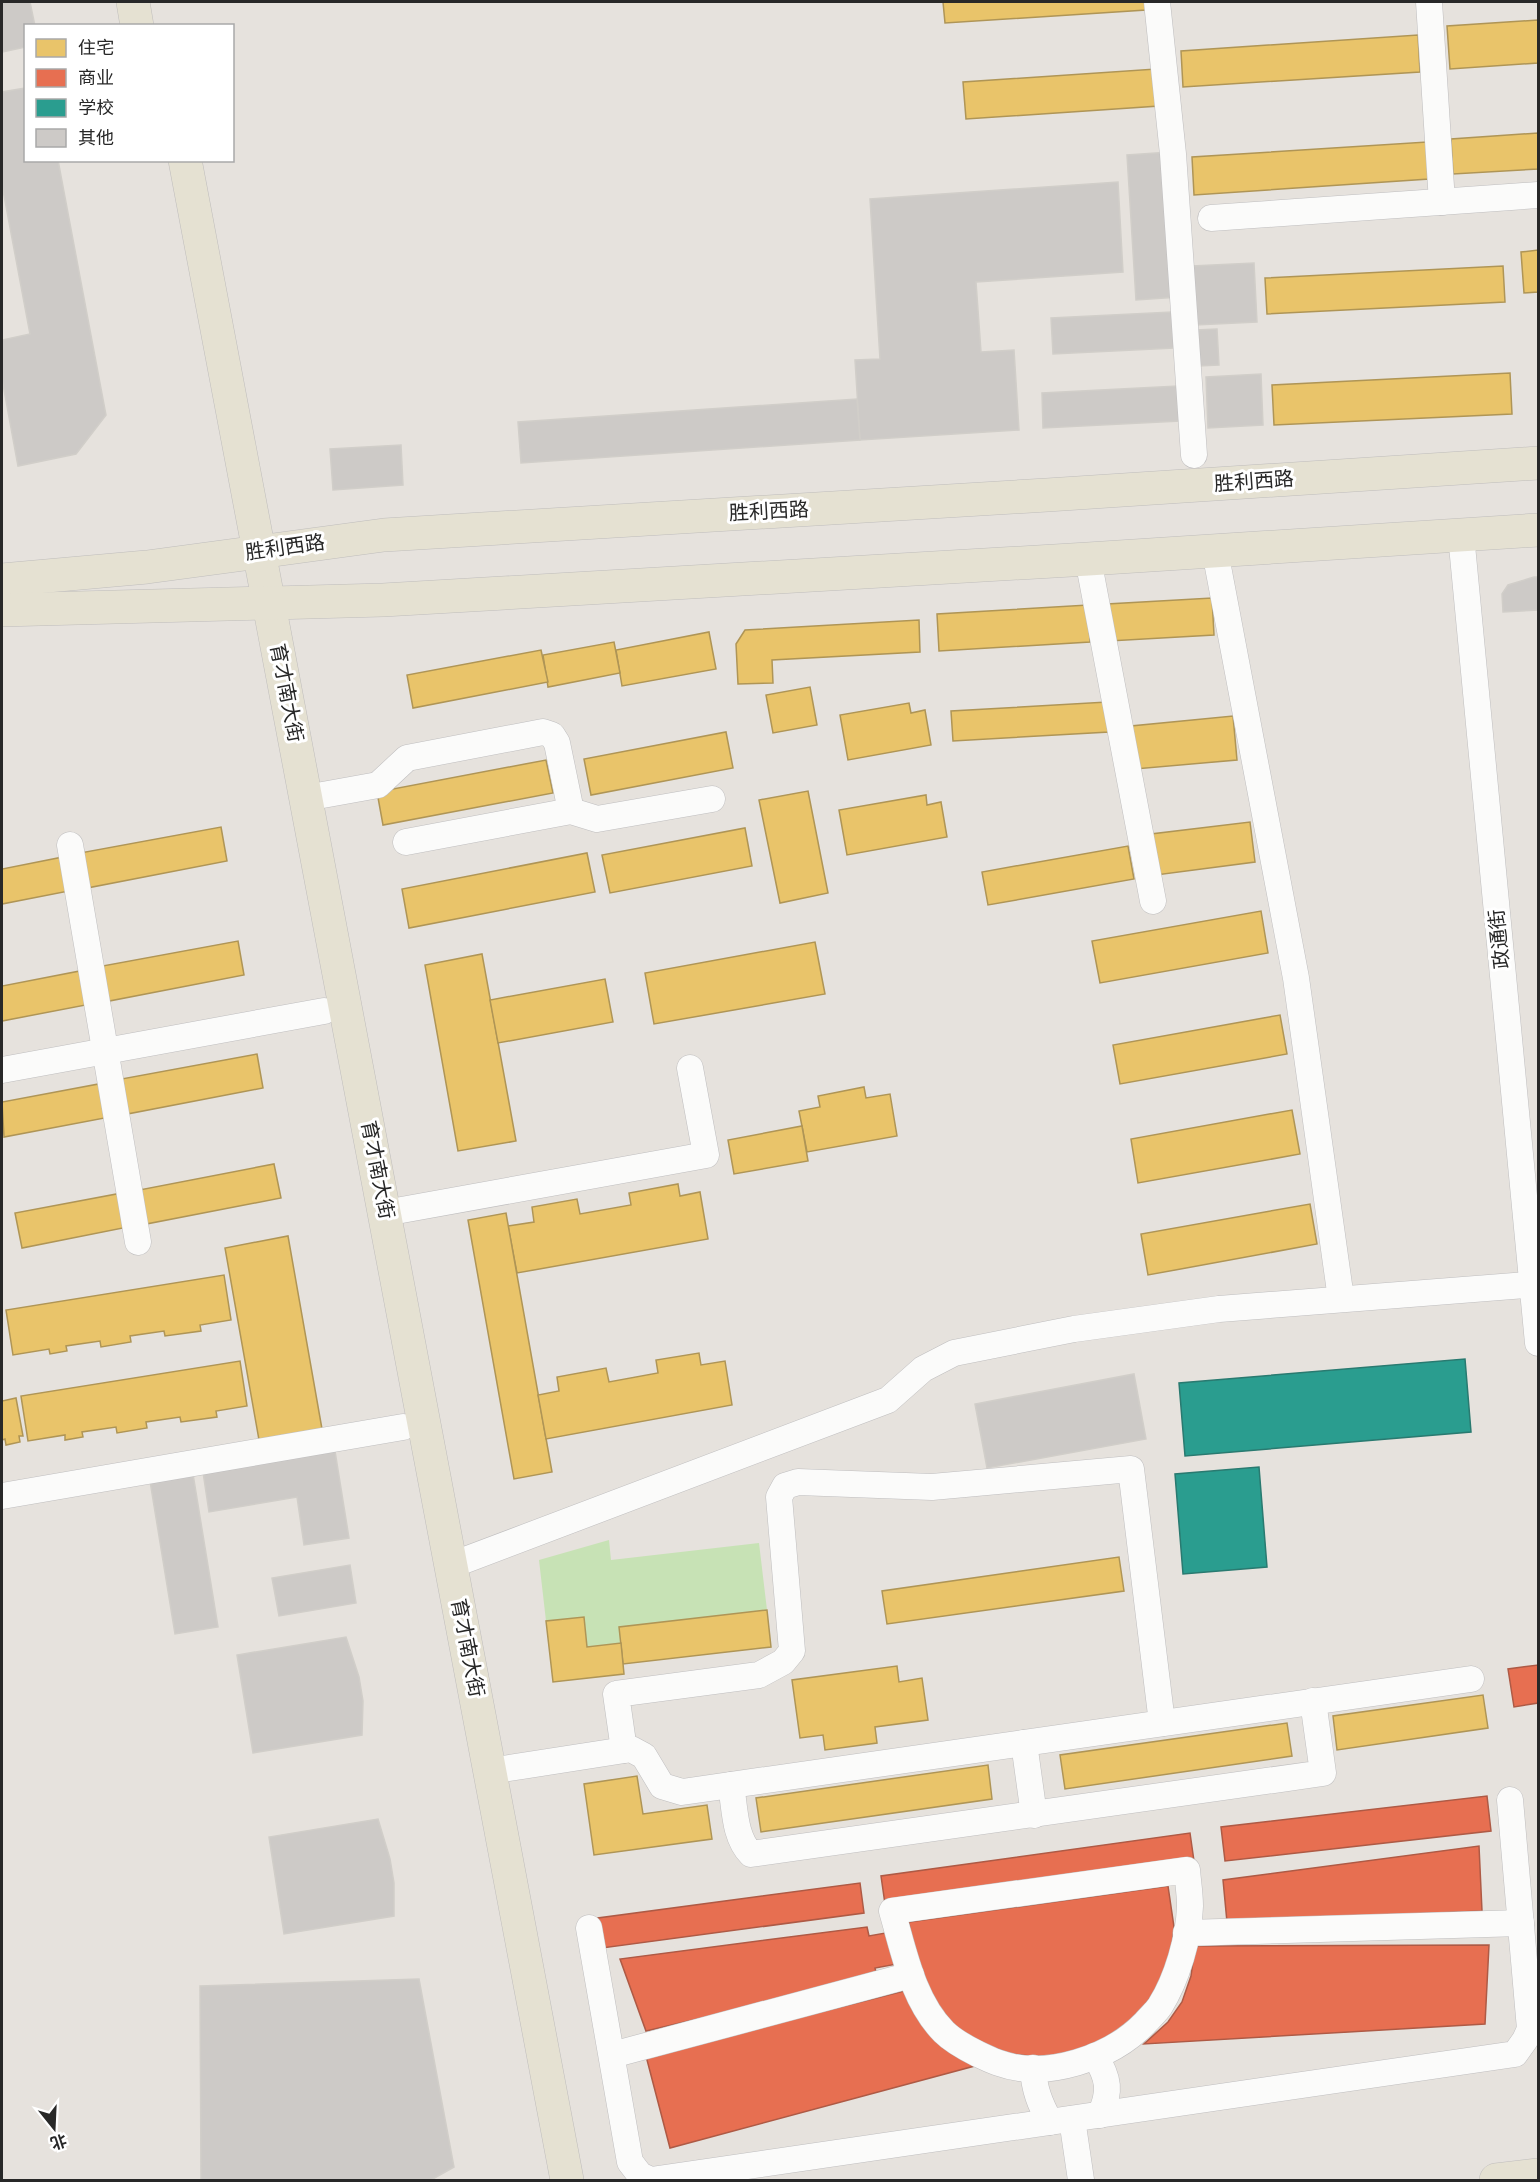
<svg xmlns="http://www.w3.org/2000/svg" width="1540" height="2182" font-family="'Sofia Sans Condensed','Noto Sans SC',sans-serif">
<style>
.green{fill:#c7e2b5}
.homes{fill:#e9c46a;stroke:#af9556;stroke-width:1.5}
.shops{fill:#e76f51;stroke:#ae5a45;stroke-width:1.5}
.schools{fill:#2a9d8f;stroke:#297a70;stroke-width:1.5}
.building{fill:#cdcac7;stroke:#d1cec9;stroke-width:1.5}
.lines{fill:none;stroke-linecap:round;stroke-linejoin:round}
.minor-casing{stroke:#bfbebf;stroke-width:27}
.major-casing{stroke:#bfbdbc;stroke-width:34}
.minor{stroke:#fbfbfa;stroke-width:26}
.major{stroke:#e5e1d2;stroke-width:33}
.labels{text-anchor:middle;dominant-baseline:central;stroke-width:6;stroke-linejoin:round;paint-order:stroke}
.street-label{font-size:20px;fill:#282828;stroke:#fff}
</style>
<rect width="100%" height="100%" fill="#e6e2dd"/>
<path class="green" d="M609,1540l2,20 148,-17 8,67 -148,17 2,16 -34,4 -3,-30 -38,4 -7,-61z"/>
<g class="homes">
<path d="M943,2h203v8l-201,13z"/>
<path d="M1538,20v43l-88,6 -3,-43z"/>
<path d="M1418,35l2,37 -237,15 -2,-36z"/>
<path d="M1156,69l3,37 -193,13 -3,-37z"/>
<path d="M1538,133v36l-85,5 -2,-35z"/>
<path d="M1427,142l2,37 -235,16 -2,-38z"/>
<path d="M1538,250v42l-14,1 -3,-41z"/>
<path d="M1503,266l2,36 -238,12 -2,-36z"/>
<path d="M1510,373l2,41 -238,11 -2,-40z"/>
<path d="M1212,598l2,37 -105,6 -2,-37z"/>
<path d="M1088,605l2,37 -151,9 -2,-37z"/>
<path d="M919,620l1,32 -148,8 1,23 -35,1 -2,-40 9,-14z"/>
<path d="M709,632l7,37 -94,17 -6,-36z"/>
<path d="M614,642l6,31 -72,14 -5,-32z"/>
<path d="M541,650l7,32 -135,26 -6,-33z"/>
<path d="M810,687l7,38 -44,8 -7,-38z"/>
<path d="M1107,702l2,30 -156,9 -2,-30z"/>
<path d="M909,703l2,10 14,-3 6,35 -83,15 -8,-45z"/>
<path d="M1233,716l4,44 -102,9 -4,-43z"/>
<path d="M726,732l7,36 -142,27 -7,-36z"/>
<path d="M546,760l7,33 -170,32 -6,-33z"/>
<path d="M808,791l20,102 -48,10 -21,-103z"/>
<path d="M926,795l1,10 14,-3 6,35 -100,18 -8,-45z"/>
<path d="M1250,822l5,40 -99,13 -5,-41z"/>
<path d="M221,827l6,34 -140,27 -7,-35z"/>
<path d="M745,828l7,38 -142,27 -8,-38z"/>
<path d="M1128,846l6,33 -146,26 -6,-33z"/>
<path d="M587,853l8,39 -186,36 -7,-39z"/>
<path d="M68,856l6,34 -72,14v-35z"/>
<path d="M1261,911l7,42 -168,30 -8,-42z"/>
<path d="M238,941l6,34 -140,27 -7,-35z"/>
<path d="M815,942l10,52 -171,30 -9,-51z"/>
<path d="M482,954l34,187 -58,10 -33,-186z"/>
<path d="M85,970l6,34 -89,17v-35z"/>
<path d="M605,979l8,43 -115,21 -8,-43z"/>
<path d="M1280,1015l7,39 -167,30 -7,-39z"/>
<path d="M257,1054l6,34 -141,27 -6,-35z"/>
<path d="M104,1083l6,34 -106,20 -2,-35z"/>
<path d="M864,1087l2,11 24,-4 7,42 -90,16 -8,-41 21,-4 -2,-11z"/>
<path d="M1292,1110l8,44 -162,29 -7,-44z"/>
<path d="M802,1126l6,35 -74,13 -6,-34z"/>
<path d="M274,1164l7,34 -140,27 -7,-34z"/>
<path d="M678,1184l2,12 20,-4 8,47 -191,34 -9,-47 26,-4 -2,-15 45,-8 3,15 51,-9 -2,-12z"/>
<path d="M122,1193l6,34 -106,21 -7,-35z"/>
<path d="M1310,1204l7,40 -169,31 -7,-41z"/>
<path d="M506,1213l46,259 -38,7 -46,-259z"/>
<path d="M288,1236l34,193 -63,11 -34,-192z"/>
<path d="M224,1275l7,45 -31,5 1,6 -36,5 -1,-5 -34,5 1,6 -30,5 -1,-6 -34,5 1,5 -17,3 -1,-5 -36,6 -7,-45z"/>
<path d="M699,1353l2,12 24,-4 7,44 -186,34 -8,-44 21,-4 -2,-14 49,-9 3,14 49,-9 -2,-13z"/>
<path d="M240,1361l7,45 -31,5 1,6 -36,5 -1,-5 -34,5 1,6 -30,5 -1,-6 -34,5 1,5 -18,3v-5l-37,6 -7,-45z"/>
<path d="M16,1398l7,38h-4l1,6 -14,3 -1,-6 -3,1v-39z"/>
<path d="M1119,1557l5,34 -237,33 -5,-33z"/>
<path d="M767,1610l4,37 -148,17 -4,-37z"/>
<path d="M584,1617l3,30 34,-4 3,31 -71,8 -7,-61z"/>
<path d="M897,1666l2,16 23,-4 6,42 -53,7 2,16 -52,7 -2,-15 -23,3 -8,-58z"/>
<path d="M1483,1695l5,33 -151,22 -4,-34z"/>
<path d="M1287,1723l5,33 -227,33 -5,-34z"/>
<path d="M988,1765l4,34 -231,33 -5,-34z"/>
<path d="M637,1776l6,38 64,-9 5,34 -118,16 -10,-71z"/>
</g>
<g class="shops">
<path d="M1538,1665v38l-24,4 -6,-38z"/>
<path d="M1487,1796l4,35 -266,30 -4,-34z"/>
<path d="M1190,1833l4,28 -309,43 -4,-28z"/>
<path d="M1479,1846l3,65 -255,11 -4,-42z"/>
<path d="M860,1883l4,30 -262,35 -4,-30z"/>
<path d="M1168,1886l6,41 -2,20 -12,37 -23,33 -49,33 -39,8 -39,-4 -37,-14 -16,-12 -21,-24 -22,-42 -5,-40z"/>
<path d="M867,1927l2,9 22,-4 6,32 -22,4 2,9 -231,54 -26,-72z"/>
<path d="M1489,1945l-4,79 -341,20 24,-22 14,-20 9,-26 4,-30z"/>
<path d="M908,1990l74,74 -312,84 -24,-92z"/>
</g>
<g class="schools">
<path d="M1465,1359l6,73 -286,24 -6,-73z"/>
<path d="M1259,1467l8,100 -84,7 -8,-100z"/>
</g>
<g class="building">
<path d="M2,2h28l5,24h-9v21l-24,5z"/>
<path d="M26,88v72h32l48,255 -30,39 -58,12 -16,-87v-39l28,-6 -28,-149v-93z"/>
<path d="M1170,152l9,145 -43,3 -9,-145z"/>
<path d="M1118,182l5,90 -147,10 5,70 33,-2 5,80 -159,10 -5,-80 25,-1 -10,-160z"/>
<path d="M1254,263l3,59 -62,3 -3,-59z"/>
<path d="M1172,312l2,36 -121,6 -2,-36z"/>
<path d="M1217,329l2,36 -21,1 -2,-36z"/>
<path d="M1261,374l2,51 -55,3 -2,-51z"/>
<path d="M1178,386l2,35 -137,7 -1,-35z"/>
<path d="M857,399l3,41 -339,23 -3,-41z"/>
<path d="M401,445l2,40 -70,5 -3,-41z"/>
<path d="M1534,577h4v33l-35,2 -1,-18 6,-9z"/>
<path d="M1134,1374l12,65 -159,29 -12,-64z"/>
<path d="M335,1451l14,87 -45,7 -7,-48 -88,15 -6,-40z"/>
<path d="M193,1474l25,153 -43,7 -25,-153z"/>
<path d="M350,1565l6,38 -77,13 -7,-38z"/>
<path d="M346,1637l13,40 4,24 -1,34 -109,18 -16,-98z"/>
<path d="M378,1819l12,40 4,24v33l-110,18 -15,-97z"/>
<path d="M419,1979l35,188 -23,13h-230l-1,-194z"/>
</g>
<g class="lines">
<g class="minor-casing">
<g id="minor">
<path d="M1157,2l16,152 21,301"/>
<path d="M1429,2l13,200"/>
<path d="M1211,218l327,-23"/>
<path d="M1461,535l77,808"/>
<path d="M1215,551l81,427 45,321"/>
<path d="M1088,559l65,342"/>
<path d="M306,798l72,-13 29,-27 136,-26 9,3 5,8 14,68"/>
<path d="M406,842l165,-31 26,8 115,-20"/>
<path d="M70,845l68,397"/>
<path d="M2,1070l322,-59"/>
<path d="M385,1213l321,-58 -16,-87"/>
<path d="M2,1496l401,-69"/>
<path d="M452,1565l436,-165 35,-31 31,-16 120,-24 145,-20 319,-25"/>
<path d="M1024,1743l10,72"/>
<path d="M624,1750l-8,-56 143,-19 24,-13 9,-11 -13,-154 6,-11 13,-4 134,5 199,-18 31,254"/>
<path d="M490,1771l141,-22 13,7 18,30 20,6 789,-113"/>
<path d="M731,1785c4,23 3,52 20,69l572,-81 -10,-72"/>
<path d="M1187,1870c1,12 3,24 3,36 -1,32 -13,73 -30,100 -4,6 -10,11 -15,17 -34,35 -99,57 -146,40 -7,-2 -14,-6 -21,-9 -12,-6 -25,-13 -34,-22 -31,-31 -40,-80 -52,-121z"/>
<path d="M589,1928l41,234 10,13 11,5 864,-126 10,-14 5,-11 -20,-229"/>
<path d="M1186,1933l335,-10"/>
<path d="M612,2055l299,-80"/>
<path d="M1095,2056c14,22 16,36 5,59"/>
<path d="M1033,2068c1,21 7,36 17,54"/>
<path d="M1072,2119l9,61"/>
</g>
</g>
<g class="major-casing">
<g id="major">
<path d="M133,2l4,24"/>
<path d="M185,160l382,2020"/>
<path d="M2,580l145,-13 237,-32 663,-40 491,-32"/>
<path d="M2,610l381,-10 705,-41 450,-29"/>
<path d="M1496,2180l42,-5"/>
</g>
</g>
<use href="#minor" class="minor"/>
<use href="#major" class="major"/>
</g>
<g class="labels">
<g class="street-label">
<text transform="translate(1254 482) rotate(-4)">胜利西路</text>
<text transform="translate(769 512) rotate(-3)">胜利西路</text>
<text transform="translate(285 548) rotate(-8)">胜利西路</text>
<text transform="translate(286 693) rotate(79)">育才南大街</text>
<text transform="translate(1500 939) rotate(-96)">政通街</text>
<text transform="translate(377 1170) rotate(79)">育才南大街</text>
<text transform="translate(467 1648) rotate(79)">育才南大街</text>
</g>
</g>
<rect width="1540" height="2182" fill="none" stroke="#282828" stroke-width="6"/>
<rect x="24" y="24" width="210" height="138" fill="#ffffff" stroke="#a9a9a9" stroke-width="1.5"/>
<rect x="36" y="39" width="30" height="18" fill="#e9c46a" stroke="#a9a9a9" stroke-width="1.5"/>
<text x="78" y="54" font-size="18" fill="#282828">住宅</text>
<rect x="36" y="69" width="30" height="18" fill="#e76f51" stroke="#a9a9a9" stroke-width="1.5"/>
<text x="78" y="84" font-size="18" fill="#282828">商业</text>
<rect x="36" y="99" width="30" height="18" fill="#2a9d8f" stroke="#a9a9a9" stroke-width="1.5"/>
<text x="78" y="114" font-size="18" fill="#282828">学校</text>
<rect x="36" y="129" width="30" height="18" fill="#cdcac7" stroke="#a9a9a9" stroke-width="1.5"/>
<text x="78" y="144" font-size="18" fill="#282828">其他</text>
<g transform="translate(54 2128) rotate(162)" stroke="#ffffff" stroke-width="4.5" paint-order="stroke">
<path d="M0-4.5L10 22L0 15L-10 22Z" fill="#282828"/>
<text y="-9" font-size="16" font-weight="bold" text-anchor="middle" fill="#282828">北</text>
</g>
</svg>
